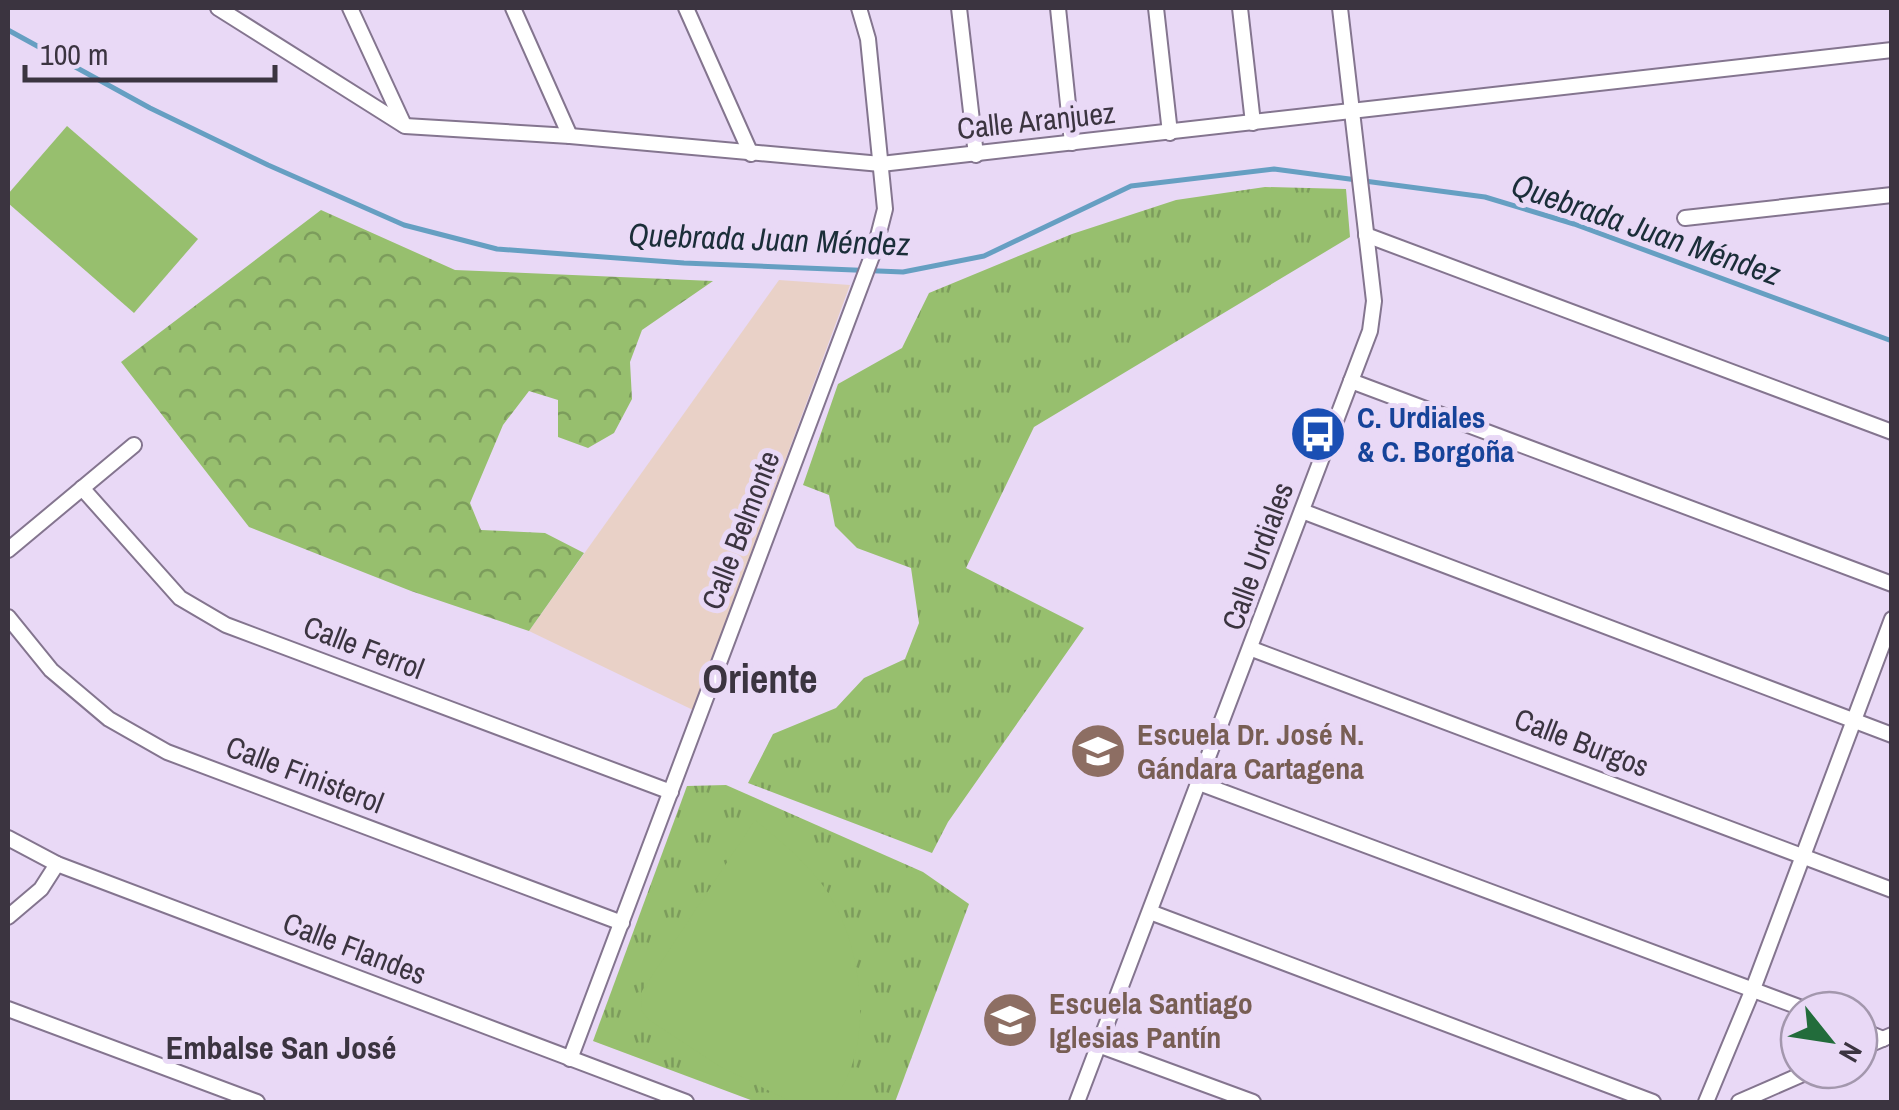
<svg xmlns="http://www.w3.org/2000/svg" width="1899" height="1110" font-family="'Archivo Narrow',sans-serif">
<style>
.commercial{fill:#e9d1c7}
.grass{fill:url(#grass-tufts)}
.forest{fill:url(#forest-crowns)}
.garden{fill:#97bf6e}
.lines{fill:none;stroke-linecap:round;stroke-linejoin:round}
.stream{stroke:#669fc2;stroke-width:5}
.minor-casing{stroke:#84758f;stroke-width:18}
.minor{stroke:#fff;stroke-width:14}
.labels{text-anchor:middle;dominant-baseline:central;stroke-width:10;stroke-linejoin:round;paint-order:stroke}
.street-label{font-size:30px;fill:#3b3440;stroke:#e9d9f6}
.transit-label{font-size:30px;font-weight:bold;fill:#164399;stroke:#e9d9f6;text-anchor:start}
.education-label{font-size:30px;font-weight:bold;fill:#785e54;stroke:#e9d9f6;text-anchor:start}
.water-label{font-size:32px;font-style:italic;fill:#1b2e39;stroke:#e9d9f6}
.neighbourhood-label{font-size:32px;font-weight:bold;fill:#3b3440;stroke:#e9d9f6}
.district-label{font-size:40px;font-weight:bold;fill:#3b3440;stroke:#e9d9f6}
</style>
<defs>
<pattern id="grass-tufts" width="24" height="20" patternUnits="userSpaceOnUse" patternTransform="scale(2.5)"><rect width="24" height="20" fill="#97bf6e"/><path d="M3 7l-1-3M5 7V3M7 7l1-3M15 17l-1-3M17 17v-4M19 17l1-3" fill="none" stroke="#7c9c5c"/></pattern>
<pattern id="forest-crowns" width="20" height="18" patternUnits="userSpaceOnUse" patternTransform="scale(2.5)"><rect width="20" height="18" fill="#97bf6e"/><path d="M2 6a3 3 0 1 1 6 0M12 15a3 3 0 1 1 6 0" fill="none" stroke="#7c9c5c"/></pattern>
</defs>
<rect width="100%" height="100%" fill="#e9d9f6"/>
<path class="commercial" d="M779,280l71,5 -157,425 -164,-79z"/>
<g class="grass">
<path d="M1265,187l81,2 4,48 -316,190 -68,141 118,60 -136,194 -16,31 -184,-70 25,-49 63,-26 28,-30 41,-19 14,-36 -8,-55 -54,-20 -22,-22 -6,-31 -26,-10 35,-101 64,-36 27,-55 143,-59 104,-34z"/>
<path d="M726,785l197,87 46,32 -74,198h-139l-163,-61 94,-255z"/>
</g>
<path class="forest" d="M321,210l134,60 258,11 -71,49 -12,32 2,37 -18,34 -26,15 -30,-11v-37l-29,-9 -26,34 -33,78 11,27 64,3 39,20 -55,78 -118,-40 -162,-64 -128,-165z"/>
<g class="garden">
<path d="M67,126l131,113 -64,74 -126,-110v-9z"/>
<path d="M755,820c25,21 53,43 71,70 32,47 44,124 25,178 -5,12 -11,23 -17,34h-42l-73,-36 -70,-46 -8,-10 1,-19z"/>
</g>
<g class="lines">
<path class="stream" d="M8,30l142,78 118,57 136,60 93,24 187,14 219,9 81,-16 147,-70 143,-17 211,28 89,27 318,117"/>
<g class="minor-casing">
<g id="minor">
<path d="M218,8l187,118 165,10 311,28 1011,-114"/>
<path d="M350,8l54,117"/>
<path d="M513,8l57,128"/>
<path d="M686,8l65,146"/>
<path d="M959,8l17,147"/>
<path d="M1058,8l14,135"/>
<path d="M1156,8l14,125"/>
<path d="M1240,8l13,115"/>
<path d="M1685,218l207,-23"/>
<path d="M1366,235l526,197"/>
<path d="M1351,381l541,203"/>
<path d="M82,488l98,110 46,27 445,167"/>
<path d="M1302,511l590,224"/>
<path d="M8,550l126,-105"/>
<path d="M8,617l43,53 58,49 58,33 455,171"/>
<path d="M1252,649l640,241"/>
<path d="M1199,783l608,227"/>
<path d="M8,838l49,26 629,238"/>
<path d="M1150,912l503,190"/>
<path d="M8,917l33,-28 16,-25"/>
<path d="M8,1009l249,93"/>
<path d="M1859,1029l24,10"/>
<path d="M1098,1045l155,57"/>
<path d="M1859,1049l33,-14"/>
<path d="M570,1059l305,-811 10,-39 -17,-170 -9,-31"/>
<path d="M1077,1102l293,-771 4,-30 -34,-293"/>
<path d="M1706,1102l47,-113 139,-370"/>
<path d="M1739,1102l73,-32"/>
</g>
</g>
<use href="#minor" class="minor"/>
</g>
<defs>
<g id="bus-disc" transform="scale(2.875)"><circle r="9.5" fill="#1a4fb4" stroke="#e9d9f6"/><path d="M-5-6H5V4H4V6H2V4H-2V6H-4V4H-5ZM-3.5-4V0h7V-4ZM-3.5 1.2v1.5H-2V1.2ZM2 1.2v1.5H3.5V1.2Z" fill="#fff"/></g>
<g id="school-disc" transform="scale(2.875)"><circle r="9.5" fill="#8d6e63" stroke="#e9d9f6"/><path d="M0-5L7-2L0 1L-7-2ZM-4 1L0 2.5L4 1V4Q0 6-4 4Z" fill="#fff"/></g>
</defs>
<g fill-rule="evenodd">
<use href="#bus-disc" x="1318" y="434"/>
<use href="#school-disc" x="1098" y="751"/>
<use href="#school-disc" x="1010" y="1020"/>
</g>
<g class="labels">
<g class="street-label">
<text transform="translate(1036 120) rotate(-6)">Calle Aranjuez</text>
<text transform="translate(740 530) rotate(-69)">Calle Belmonte</text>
<text transform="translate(1257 556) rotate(-70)">Calle Urdiales</text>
<text transform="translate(364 647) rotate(21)">Calle Ferrol</text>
<text transform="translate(1582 742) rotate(21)">Calle Burgos</text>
<text transform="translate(305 774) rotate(21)">Calle Finisterol</text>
<text transform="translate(355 948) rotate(21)">Calle Flandes</text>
</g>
<g class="transit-label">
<text x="1357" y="417">C. Urdiales<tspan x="1357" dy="34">&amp; C. Borgoña</tspan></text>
</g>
<g class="education-label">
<text x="1137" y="734">Escuela Dr. José N.<tspan x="1137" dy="34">Gándara Cartagena</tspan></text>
<text x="1049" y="1003">Escuela Santiago<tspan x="1049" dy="34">Iglesias Pantín</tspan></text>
</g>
<g class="water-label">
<text transform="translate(1646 229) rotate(19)">Quebrada Juan Méndez</text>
<text transform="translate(769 239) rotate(2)">Quebrada Juan Méndez</text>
</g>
<g class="neighbourhood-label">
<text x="281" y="1047">Embalse San José</text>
</g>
<g class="district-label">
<text x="760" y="678">Oriente</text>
</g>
</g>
<rect width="1899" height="1110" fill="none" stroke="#3b3440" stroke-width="20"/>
<g transform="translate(1829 1040) rotate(120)"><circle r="48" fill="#e9d9f6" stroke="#a397ad" stroke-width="2.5"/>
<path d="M0-8L18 38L0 25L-18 38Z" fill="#226c3b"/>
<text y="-15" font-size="28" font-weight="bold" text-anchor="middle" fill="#3b3440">N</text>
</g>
<path d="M25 65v15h250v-15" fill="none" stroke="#3b3440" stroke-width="5"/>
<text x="40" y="65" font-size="30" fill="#3b3440" stroke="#e9d9f6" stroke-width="8" paint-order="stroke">100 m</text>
</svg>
